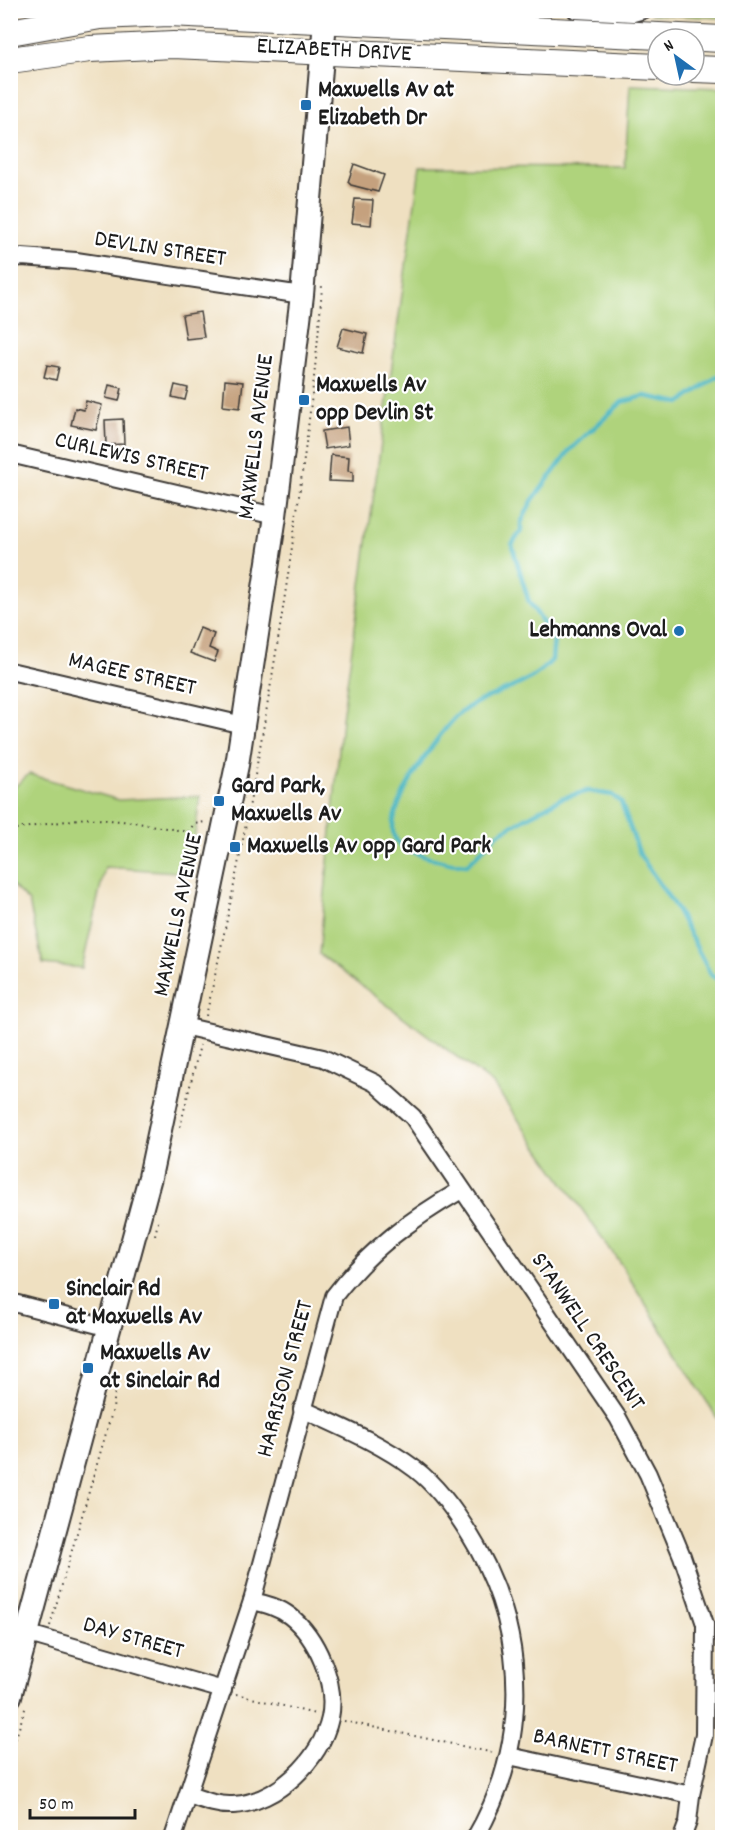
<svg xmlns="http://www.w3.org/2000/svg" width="733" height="1848" font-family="Dekko,sans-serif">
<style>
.green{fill:#afd37c;stroke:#66784c;stroke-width:1.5}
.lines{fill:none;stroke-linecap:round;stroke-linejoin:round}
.stream{stroke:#47b5c2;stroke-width:4.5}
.building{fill:#c5a17e}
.street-casing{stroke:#3c3935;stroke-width:20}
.secondary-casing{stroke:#3c3935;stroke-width:26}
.primary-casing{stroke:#3c3935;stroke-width:28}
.path{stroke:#3c3935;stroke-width:2;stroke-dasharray:1.5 4.5;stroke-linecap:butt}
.street{stroke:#fff;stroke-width:16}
.secondary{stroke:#fff;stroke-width:22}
.primary{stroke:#fff;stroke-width:26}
.poi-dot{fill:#1f6fb2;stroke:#fff;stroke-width:2}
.labels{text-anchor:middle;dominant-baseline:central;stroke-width:4.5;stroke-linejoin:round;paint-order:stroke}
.street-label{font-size:24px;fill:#1c1c1c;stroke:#fff}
.poi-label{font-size:24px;font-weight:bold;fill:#1c1c1c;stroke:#fff;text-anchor:start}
</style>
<rect width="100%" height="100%" fill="#fff"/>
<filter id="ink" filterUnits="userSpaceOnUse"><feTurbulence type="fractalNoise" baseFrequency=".0167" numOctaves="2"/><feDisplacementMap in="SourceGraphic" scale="12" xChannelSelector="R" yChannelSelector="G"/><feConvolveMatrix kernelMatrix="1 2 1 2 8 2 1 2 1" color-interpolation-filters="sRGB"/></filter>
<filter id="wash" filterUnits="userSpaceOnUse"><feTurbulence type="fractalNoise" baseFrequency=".008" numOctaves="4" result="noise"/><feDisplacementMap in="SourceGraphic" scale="24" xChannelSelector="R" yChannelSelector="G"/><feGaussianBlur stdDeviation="1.35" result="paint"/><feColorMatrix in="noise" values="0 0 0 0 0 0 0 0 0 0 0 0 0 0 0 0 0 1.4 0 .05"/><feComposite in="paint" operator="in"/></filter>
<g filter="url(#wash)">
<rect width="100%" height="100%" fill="#efe0c1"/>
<g class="green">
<path d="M654,11h68v7l-71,-4z"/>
<path d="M630,85l92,3v1338l-102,-163 -127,-179 -174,-130 23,-235 78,-552 205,1z"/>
<path d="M29,774l90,26 81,-4 -10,77 -85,-6 -23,101 -39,-4 -14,-62 -18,-18v-94z"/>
</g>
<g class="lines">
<path class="stream" d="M722,378l-4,-2 -38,27 -35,-7 -23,6 -52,48 -38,51 -11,22v8l-9,14 17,57 25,37 -2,21c-30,33 -64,30 -93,54 -20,18 -74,94 -65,122 6,18 56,28 73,29l32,-32 63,-35 26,-7 24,4 9,7 19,53 36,53 35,67 11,7"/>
</g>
<g id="blocks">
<g class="building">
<path d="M354,164l30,11 -6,17 -27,-7 -3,-3z"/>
<path d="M355,199l18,1 -2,25 -19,-2z"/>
<path d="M200,312l4,25 -18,2 -4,-24z"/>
<path d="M343,328l24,6 -4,19 -26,-6z"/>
<path d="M47,365l12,2 -3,13 -12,-3z"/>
<path d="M225,380l18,2 -3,26 -17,-2z"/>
<path d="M109,385l13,3 -3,13 -13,-3z"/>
<path d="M175,385l13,3 -3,12 -13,-3z"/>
<path d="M86,401l16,4 -6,25 -25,-5 4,-17 9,2z"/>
<path d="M123,419l1,25 -18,1 -1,-25z"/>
<path d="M347,427l2,18 -24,4 -3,-18z"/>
<path d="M331,455l18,2 -1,14 5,1v10l-24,-1z"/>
<path d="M200,628l14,6 -5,14 9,4 -4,10 -24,-9z"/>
</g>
</g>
</g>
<g filter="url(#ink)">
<use href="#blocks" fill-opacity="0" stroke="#3c3935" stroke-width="1.5"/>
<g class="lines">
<g class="street-casing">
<g id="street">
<path d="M576,10l57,3 10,-3"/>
<path d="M10,259l12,-2 54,4 226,34"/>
<path d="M10,454l265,62"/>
<path d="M10,671l233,54"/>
<path d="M183,1026l140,32 52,25 38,34 205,301 30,56 34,82 23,68 -1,111 -13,60 -3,27 -6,16"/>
<path d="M10,1302l100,26"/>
<path d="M302,1409c39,18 78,34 113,60 26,20 46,50 62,78 51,92 52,199 -2,291"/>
<path d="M29,1634l194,56"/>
<path d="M509,1756l182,39"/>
<path d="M189,1795c14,5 29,11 44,10 43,-2 88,-45 97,-87 7,-34 -13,-81 -40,-102 -12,-9 -24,-12 -38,-15"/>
<path d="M173,1838l79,-237 82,-305c35,-46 77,-77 127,-106"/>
</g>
</g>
<g class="secondary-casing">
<path id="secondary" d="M10,1696l140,-519 87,-412 38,-249 27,-221 23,-274"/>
</g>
<g class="primary-casing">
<g id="primary">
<path d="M10,32l90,-16 69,-3 553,26"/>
<path d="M10,60l80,-11 83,-4 485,22"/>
<path d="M694,69l28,1"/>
</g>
</g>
<g class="path">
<path d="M10,830l75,-12 48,4 55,10 6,-8 11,-2"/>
<path d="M206,1016c36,-159 65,-320 88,-483 11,-82 23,-165 28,-248"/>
<path d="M180,1127l20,-82"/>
<path d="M155,1235l4,-17"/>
<path d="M50,1626l63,-217 4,-35"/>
<path d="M236,1694l79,20"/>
<path d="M344,1721l150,32"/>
<path d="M10,1756l16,-50"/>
</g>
<use href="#street" class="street"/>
<use href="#secondary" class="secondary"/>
<use href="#primary" class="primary"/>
</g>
</g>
<g class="poi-dot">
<rect x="300" y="99" width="12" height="12" rx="3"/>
<rect x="298" y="394" width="12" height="12" rx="3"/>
<circle cx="679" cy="631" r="6"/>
<rect x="213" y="795" width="12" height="12" rx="3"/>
<rect x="229" y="841" width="12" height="12" rx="3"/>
<rect x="48" y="1298" width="12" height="12" rx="3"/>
<rect x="82" y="1362" width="12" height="12" rx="3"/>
</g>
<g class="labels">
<g class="street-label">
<text transform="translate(334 51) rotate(3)">ELIZABETH DRIVE</text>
<text transform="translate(160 250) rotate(9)">DEVLIN STREET</text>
<text transform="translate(257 437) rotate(-83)">MAXWELLS AVENUE</text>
<text transform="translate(131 458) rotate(13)">CURLEWIS STREET</text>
<text transform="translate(132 675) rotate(13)">MAGEE STREET</text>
<text transform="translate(179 915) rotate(-78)">MAXWELLS AVENUE</text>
<text transform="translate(587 1332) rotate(56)">STANWELL CRESCENT</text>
<text transform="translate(286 1379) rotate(-75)">HARRISON STREET</text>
<text transform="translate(133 1639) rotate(16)">DAY STREET</text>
<text transform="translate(605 1752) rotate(12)">BARNETT STREET</text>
</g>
<g class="poi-label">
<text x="318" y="91">Maxwells Av at<tspan x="318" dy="28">Elizabeth Dr</tspan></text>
<text x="316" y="386">Maxwells Av<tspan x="316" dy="28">opp Devlin St</tspan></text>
<text x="667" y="631" text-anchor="end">Lehmanns Oval</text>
<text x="231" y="787">Gard Park,<tspan x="231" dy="28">Maxwells Av</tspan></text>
<text x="247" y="847">Maxwells Av opp Gard Park</text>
<text x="66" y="1290">Sinclair Rd<tspan x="66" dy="28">at Maxwells Av</tspan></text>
<text x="100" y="1354">Maxwells Av<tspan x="100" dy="28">at Sinclair Rd</tspan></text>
</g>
</g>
<rect width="733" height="1848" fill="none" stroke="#fff" stroke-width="36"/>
<g transform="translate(676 57) rotate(327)"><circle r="28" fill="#ffffff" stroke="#a4a4a4" stroke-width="1.5"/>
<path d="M0-4.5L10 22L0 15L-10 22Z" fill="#1f6fb2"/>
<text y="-9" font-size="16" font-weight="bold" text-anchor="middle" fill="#1c1c1c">N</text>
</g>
<path d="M30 1809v9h105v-9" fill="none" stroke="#1c1c1c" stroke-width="3"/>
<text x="39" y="1809" font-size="18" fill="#1c1c1c" stroke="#ffffff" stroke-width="4.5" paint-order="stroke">50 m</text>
</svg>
